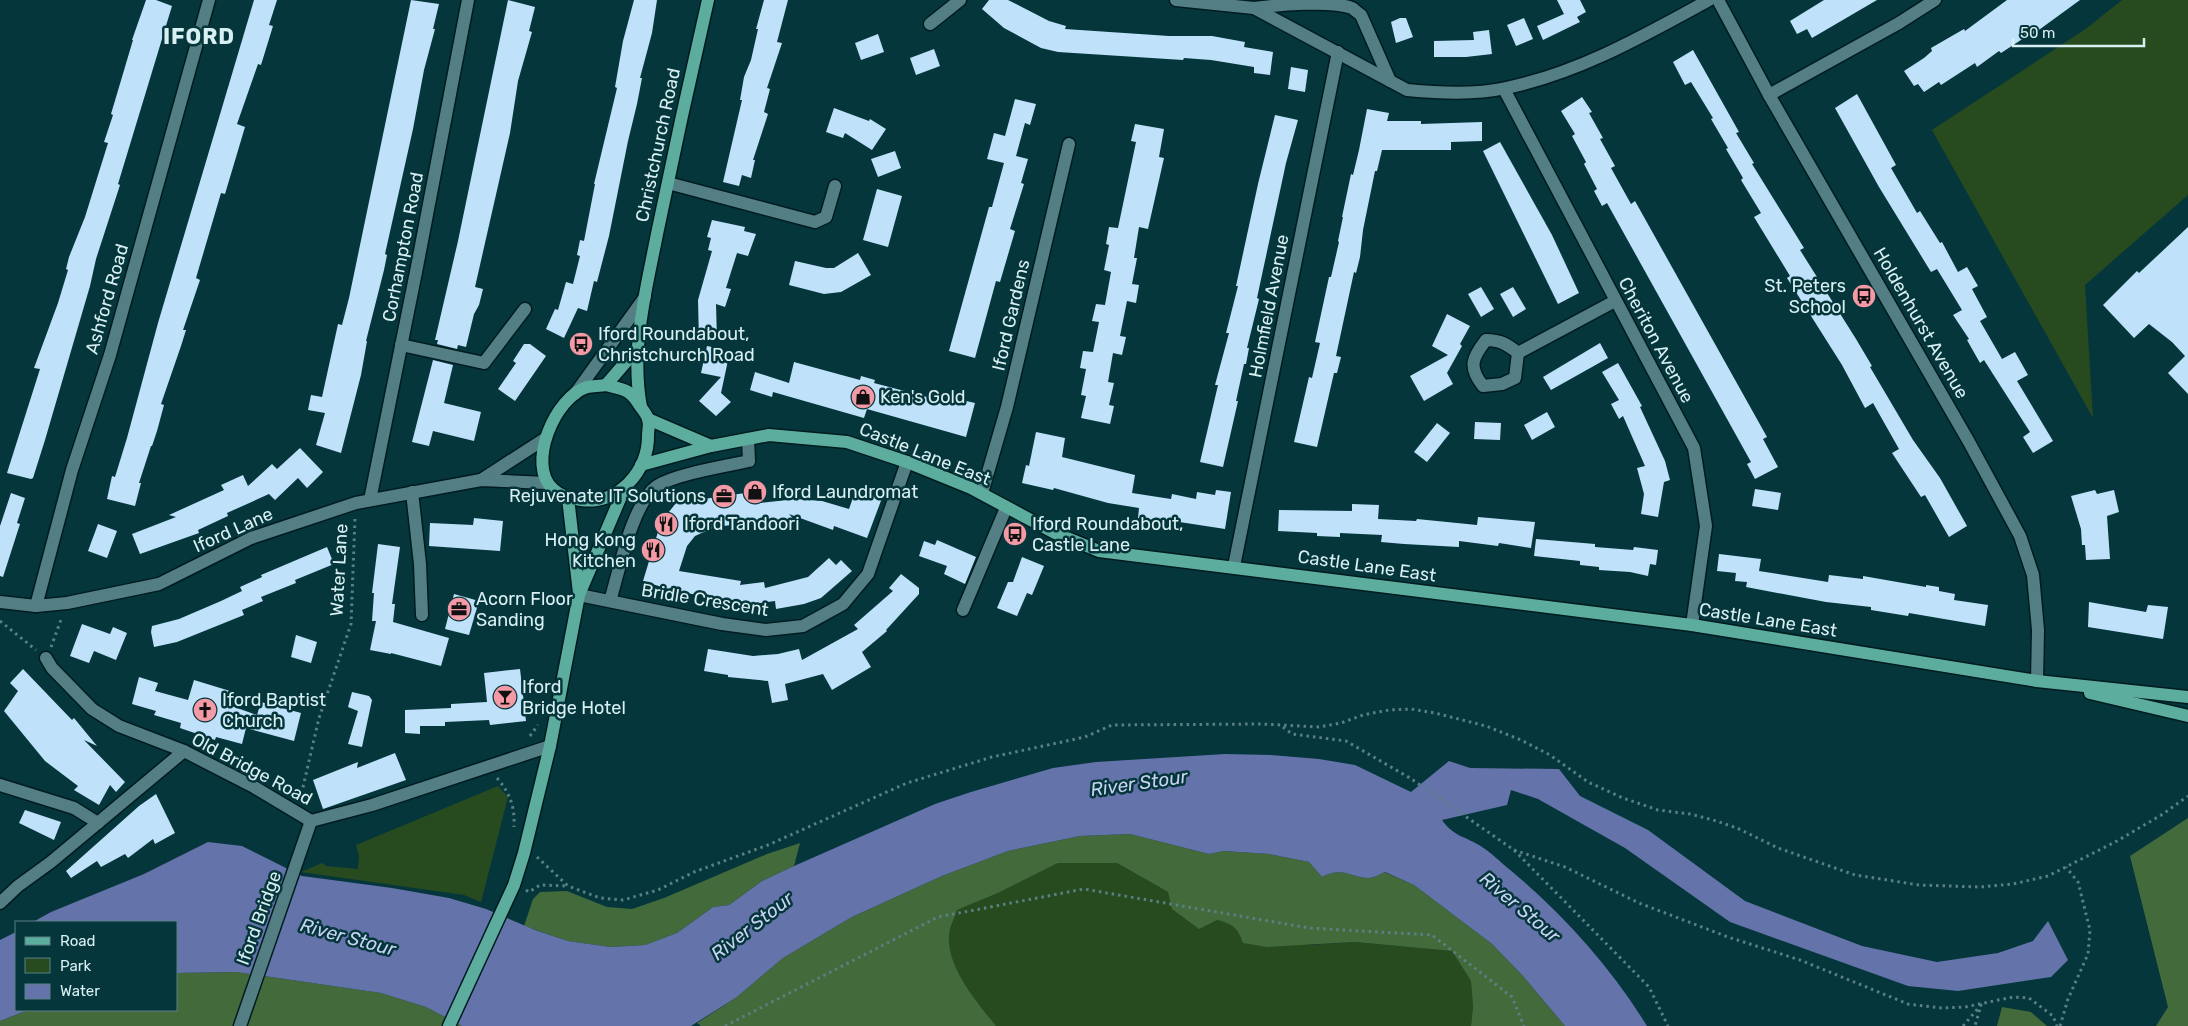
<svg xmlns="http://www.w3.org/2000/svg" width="2188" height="1026" font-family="Rubik,sans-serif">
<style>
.green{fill:#274b1f}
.forest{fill:#436a3a}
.water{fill:#6473a9}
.building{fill:#bfe2fa}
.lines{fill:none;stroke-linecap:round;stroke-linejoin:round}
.minor-casing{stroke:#001c20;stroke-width:15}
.major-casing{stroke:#001c20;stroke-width:15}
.path{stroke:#598084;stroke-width:3;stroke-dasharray:2.5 4;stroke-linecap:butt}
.minor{stroke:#537f84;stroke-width:12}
.major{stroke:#5dad9e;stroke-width:12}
.labels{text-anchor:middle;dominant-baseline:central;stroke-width:5;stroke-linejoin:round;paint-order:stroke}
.street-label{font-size:18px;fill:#d9f0f3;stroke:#05363b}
.poi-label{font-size:18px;fill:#d9f0f3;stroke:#05363b;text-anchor:start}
.water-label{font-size:19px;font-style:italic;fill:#c8d2f3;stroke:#05363b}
.district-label{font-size:22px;font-weight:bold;letter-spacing:1px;fill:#d9f0f3;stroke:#05363b}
</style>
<rect width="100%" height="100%" fill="#05363b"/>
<g class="green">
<path d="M2122,0h66v195l-103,90 8,133 -161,-288 155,-102z"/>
<path d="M498,786l10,11 -27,105 -17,-7 -163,-23 21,-9 4,3 32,3 1,-13 -3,-11z"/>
<path d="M1058,863h59l100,57 12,3 10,8 69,14 47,-3 97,9 19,30 2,26 -2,19h-475c-18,-23 -51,-60 -47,-91 1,-8 6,-17 8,-25l41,-17z"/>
</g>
<g class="forest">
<path d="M2188,818v208h-32l12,-19 -38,-151z"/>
<path d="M1130,834l79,20 15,-3 45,3 40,8 13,15c21,-11 27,0 47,1 5,0 11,-4 15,-6l30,13 78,59 31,32 42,50h-94l2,-19 -2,-26 -19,-30 -97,-9 -88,5 -24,-4c-5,-15 -10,-19 -26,-23l-18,9 -27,-20 -4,-17 -51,-29h-59l-60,30 -41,17c-2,8 -8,18 -8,26 -2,32 28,66 47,90h-295l-4,-3 40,-26 46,-39 69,-41 90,-41 66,-25 72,-15z"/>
<path d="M800,843l-6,23 -32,15 -33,24 -16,2 -36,26 -32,12 -34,2 -43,-6 -44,-15 9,-27 7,-7 27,-1 40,16 25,2 32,-11 103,-44z"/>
<path d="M236,972l145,21 45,14 36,19h-462v-5l28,-11h148v-37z"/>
<path d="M2002,1007l29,5 16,14h-50z"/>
</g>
<g class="water">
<path d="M1225,754l46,1 48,4 36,6 56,27 38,-31 21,7 89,1 21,27 68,34 97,71 117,45 75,16 61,-9 35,-12 15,-20 20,39 -17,17 -93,14 -50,-5 -178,-64 -105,-74 -87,-49 -27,-9 -4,15 -65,15c13,18 24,16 40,27 10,6 18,15 27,22 54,45 101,97 138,157h-82l-42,-50 -31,-32 -78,-59 -29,-13c-5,2 -11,6 -16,6 -20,-1 -26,-12 -47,-1l-13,-15 -40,-8 -45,-3 -15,3 -79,-20 -50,2 -72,15 -66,25 -90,41 -69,41 -46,39 -46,29h-229l-36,-19 -45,-14 -145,-21 -60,1v-51h-143l18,-10 93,-38 64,-32 34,4 60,30 90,12 57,10 37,11 49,21 33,11 43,6 34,-2 32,-12 36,-26 16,-2 33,-24 32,-15 141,-62 36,-12 82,-24 43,-6z"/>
<path d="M16,932v78h12l-28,11v-81z"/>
</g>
<g class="building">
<path d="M146,0h10l16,6 -54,178 2,1 -24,74 -6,27 -45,154 -12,38 -2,1 -24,-6 33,-104 -6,-1 24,-65 10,-33 -2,-1 3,-12 16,-40 23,-74 -4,-1 9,-27 -2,-1 22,-74h-1z"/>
<path d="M254,0h23l-8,25 4,1 -12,39 -3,-1 -21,60 8,3 -20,67 -4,-1 -25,85 4,2 -17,50h3l-5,16 -20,58 3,1 -7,26 -5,15h-1l-12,37h2l-6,23 -28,-7 5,-23 3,1 12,-39 31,-115z"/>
<path d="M411,0l28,4 -6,25h2l-11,41 -11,59 -28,125 2,1 -3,15 -18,71h1l-6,34 -20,78 -25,-8 9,-32 -17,-3 3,-15 11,2 16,-73 4,1 7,-27z"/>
<path d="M508,0l27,7 -6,24 3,1 -14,49 -8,52 -35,154 8,2 -4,16 -5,9 -8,33 -8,-2 -1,4 -20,-5 1,-4h-3l23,-99z"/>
<path d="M634,0h23l-5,33 -12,45h2l-5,26 -9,37 -19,95 -12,46 -3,-1 -7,30 -9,-3 -14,30 -18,-9 9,-20 3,1 8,-28 7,2 7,-28 -3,-1 3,-15 4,1 11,-57h-1l23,-96 -2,-1 8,-46z"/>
<path d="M764,0h24l-11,42 5,1 -15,45 3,1 -6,23 4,2 -15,46h2l-4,18 -9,-3 -3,11 -16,-4 19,-82h-2l4,-23 7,-17 7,-31h-2z"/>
<path d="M989,0h19l41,21 17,5 -1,3 104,7h43l33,6 -1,5 29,5 -3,23 -16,-2v-6l-43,-7 -27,-2 -1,2 -125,-8 -17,-4 -37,-20 -22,-19z"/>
<path d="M1557,0h23l6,12 -9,5 3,5 -37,18 -6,-14 27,-12z"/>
<path d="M1824,0h53l-65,38 -5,-9 -10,5 -7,-13z"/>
<path d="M2007,0h73l-55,40 -1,-2 -23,15 -2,-2 -22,16 -2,-4 -34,22 -2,-3 -15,10 -6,-8 -4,2 -10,-15 20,-13 8,-7 -1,-3 33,-19 1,2z"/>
<path d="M1400,18h6l7,19 -17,6 -5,-21z"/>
<path d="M1524,18l9,21 -17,7 -9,-21z"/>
<path d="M1489,30l3,24 -26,3h-32v-16l40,-1 -1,-8z"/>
<path d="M878,34l6,18 -23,8 -6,-17z"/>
<path d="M934,49l6,17 -24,9 -6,-17z"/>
<path d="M1693,50l46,82 -3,1 18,30 -2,1 52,84 -4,2 56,89 16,27 -2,1 43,73 27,38 27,48 -18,11 -24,-42 -4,2 -29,-44 7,-4 -26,-46 -8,5 -23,-43 -55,-87 3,-2 -36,-59 7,-4 -20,-33 2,-2 -17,-29 2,-1 -17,-29 2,-1 -22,-36 -6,3 -12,-23z"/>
<path d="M1291,67l17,3 -3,22 -17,-3z"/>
<path d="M1857,94l39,71 -5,3 26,45 3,-2 20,32 2,-1 16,30 9,-5 11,19 -6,3 15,28 -7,4 22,38 13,-7 13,23 -11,6 36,60 -20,12 -10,-16 7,-5 -46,-72 -4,3 -13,-23 2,-1 -16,-24 9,-5 -25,-41 -6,3 -52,-85 -44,-79z"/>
<path d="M1582,97l10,15 -3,1 14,25 -3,1 15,27 -4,2 20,36 4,-3 132,236 -4,2 15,28 -23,12 -8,-15 4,-2 -144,-259 -5,3 -8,-15 3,-2 -13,-25 2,-2 -14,-26 3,-2 -14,-23z"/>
<path d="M1015,99l21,5 -6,21 -5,-2 -9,33 12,3 -7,24 3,1 -14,45 5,2 -15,51 -4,-1 -21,77 -26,-7 40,-144h3l12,-44 -17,-4 7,-26 11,3z"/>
<path d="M834,108l35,13 1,-2 16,10 -14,21 -27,-17 -2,5 -17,-6z"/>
<path d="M1367,109l22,4 -2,8h34v3l61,-2v19l-31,1v8h-69l-5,21h-2l-12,59 -3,27 -4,16 -2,-1 -18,84 5,1 -4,16h-3l-17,74 -23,-5 15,-65 3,1 8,-35 -5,-1 14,-65h2l8,-35 -1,-1 5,-24h-1l9,-43 2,1 6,-25z"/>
<path d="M1275,115l23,5 -12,43 -29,135 2,1 -12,49h2l-3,16h-2l-8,37h2l-15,66 -23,-5 18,-77h-3l14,-52h-3l12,-47h-2l22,-102z"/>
<path d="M1135,124l29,5 -5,28 5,1 -16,71 -9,-2 -5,31h3l-5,26 7,1 -3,18 -9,-2 -7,35 6,1 -4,18 -9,-2 -5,29 6,1 -5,22 5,1 -4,18 -29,-6 5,-22 -5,-1 5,-26 -6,-1 3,-17 10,1 6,-30 -7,-1 4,-17 9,1 6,-33 -7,-2 5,-25 -3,-1 3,-17 9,1 18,-86 -5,-1z"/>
<path d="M1500,142l52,93 27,58 -21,11 -75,-153z"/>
<path d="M895,151l6,17 -23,9 -7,-18z"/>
<path d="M877,189l25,7 -14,51 -25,-7z"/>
<path d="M712,220l33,7 -1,4 12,3 -8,22 -11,-3 -11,35 5,1 -6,18 -9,-3 1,36 -18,1 -1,-41 14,-49 -4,-1 3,-12 -4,-1z"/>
<path d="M2188,227v167l-20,-21 17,-17 -13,-14 -23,-18 -15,14 -31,-33 34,-34 2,2z"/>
<path d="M858,253l13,22 -30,17 -17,2 -35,-9 6,-24 31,7h8z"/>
<path d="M1481,287l13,22 -13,8 -13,-23z"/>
<path d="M1513,287l13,22 -13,8 -13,-23z"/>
<path d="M1447,314l23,12 -10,18 2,2 -15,27 6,11 -29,17 -14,-25 38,-21 -16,-9z"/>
<path d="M1600,343l8,15 -57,32 -8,-13z"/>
<path d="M524,344h6l16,12 -31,45 -17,-12 18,-26 -3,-2z"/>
<path d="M707,346l23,5 -9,42 10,9 -15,14 -17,-15 22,-24 -20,-4z"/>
<path d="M433,360l20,5 -9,38 37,9 -7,29 -41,-10 -4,15 -17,-4z"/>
<path d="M794,362l66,18 1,-4 14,4 -1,3 57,15 1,-5 43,10 -9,34 -99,-28 -3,9 -91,-26 -1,5 -22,-7 5,-18 34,11z"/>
<path d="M1618,363l24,43 -2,1 25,54 5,19 -6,2 -6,35 -17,-3 3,-20 -7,-26 8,-2 -22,-50 -4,3 -8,-15 8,-4 -17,-28z"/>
<path d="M1547,412l8,15 -23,13 -8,-15z"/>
<path d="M1475,422l26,1 -1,17 -26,-1z"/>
<path d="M1437,423l13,10 -23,29 -13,-10z"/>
<path d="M1036,432l29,6 -3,19 73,18 -3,18 39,6 1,-5 24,5 1,-7 18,3 1,-5 15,2 -6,37 -65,-10v3l-22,-4 1,-10 -31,-5 -54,-15 -1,2 -31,-7 4,-18 3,1z"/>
<path d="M300,448l23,24 -16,16 -9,-10 -23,22 -6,-6 -42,19 1,3 -30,14 1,3 -59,21 -8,-20 44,-17 -7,-2 55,-25 -3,-5 22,-10 5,11 24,-22 5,5z"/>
<path d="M856,489l26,9 -15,40 -33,-12 -1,4 -44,-16 8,9 -24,2 -1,-5 -57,7 -20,9 -8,10 -8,25 62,10 -1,4 24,-3 1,6 43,-11 21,-19 7,7 5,-5 11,11 -31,27 -17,6 -28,5 -1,-8 -23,3 -78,-13 -31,-10 18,-59 15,-19 83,-12 1,12 36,-4 26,2 27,8z"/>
<path d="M1755,489l26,4 -3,17 -26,-4z"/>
<path d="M2095,490l2,4 17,-4 5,22 -12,4 3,43 -24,1 -1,-15h-3l-1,-16 -10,-33z"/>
<path d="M11,493l14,5 -8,25 3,1 -17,53 -3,-1v-50z"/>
<path d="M1352,504l27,1 -1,14 38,2 1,-2 60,6 1,-8 57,5 -4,26 -32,-5 -1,3 -39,-5v6l-55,-3 -23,-2 1,-7 -42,-2v4l-23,-1v-3l-39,-2 1,-21 73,1z"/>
<path d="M474,518l29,3 -3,30 -71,-5 1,-23 43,2z"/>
<path d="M98,524l19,7 -10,27 -19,-7z"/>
<path d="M1536,539l59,5v3l38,3 1,-3 24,3 -2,15 -6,-1 -2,12 -18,-4 -31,-2v-3l-19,-2v-4l-46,-5z"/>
<path d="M937,540l39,17 -11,27 -21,-10 3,-8 -28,-10 5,-15 11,4z"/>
<path d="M378,544l22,3 -8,57h3l-2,18 56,16 -8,28 -50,-13v1l-21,-4 6,-29h-4l2,-28h-2z"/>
<path d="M327,547l7,17 -39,16 1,3 -35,14 2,4 -21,9 2,5 -67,27 -23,5 -3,-15 1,-6 27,-7 42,-18 21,-10 -2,-4 22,-10 -1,-2z"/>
<path d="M1719,554l42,5 -2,12 69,11 1,-7 34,4v-3l63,11v-2l13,2v4l16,3 -1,6 34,5 -3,21 -76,-13 -1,3 -37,-6v-3l-45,-5 -80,-15 1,-5 -12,-1 1,-8 -19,-2z"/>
<path d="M1022,557l22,9 -12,29 -5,-2 -10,23 -20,-8 11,-26h5z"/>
<path d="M901,574l18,14v6l-33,36 1,1 -25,21 9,15 -39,23 -9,-16 -38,10 3,16 -16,3 -4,-22 -40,-4v-2l-24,-4 4,-22 45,7 25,-2 21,-5 3,11 56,-31 -4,-4 39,-34 -4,-3z"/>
<path d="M454,594l25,7 -10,34 -24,-6z"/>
<path d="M2089,602l57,10 2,-7 20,2 -5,32 -75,-12z"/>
<path d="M82,624l28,10 3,-7 14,6 -11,27 -22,-9 -5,12 -19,-7z"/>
<path d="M296,635l21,7 -6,21 -20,-6z"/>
<path d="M23,669l49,51 2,-2 23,28 -13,-6 41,42 -9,10 -6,-7 -11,20 -25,-15 4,-4 -33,-25 -41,-50 14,-20 -8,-8z"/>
<path d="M520,669l6,52 -36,4 -1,-5 -44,2v4h-25v8l-15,-1v-23l46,-2v-4l36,-2 -3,-29z"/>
<path d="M139,677l19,6 -3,8 33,9 6,-20 36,11 -4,13 31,11 4,-13 40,11 -7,28 -48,-13 -4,16 -26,-7 -1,3 -35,-12 1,-5 -27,-8 2,-4 -24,-7z"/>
<path d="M352,692l17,4 3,4 -10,47 -14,-3 10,-33 -10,-4z"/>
<path d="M395,753l11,27 -83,29 -10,-29 45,-18 -1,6z"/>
<path d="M156,794l19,39 -20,11 -2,-5 -25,19 -3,-4 -24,13 -4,-6 -26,17 -5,-7 73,-65z"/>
<path d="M25,810l36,12 -7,18 -35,-17z"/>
</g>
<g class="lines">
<g class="minor-casing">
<g id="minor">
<path d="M1176,0l78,8 153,82c32,3 67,5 99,-2 73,-15 139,-53 203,-88"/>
<path d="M1718,0l51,95 200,347 51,94 13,39 5,55 -1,51"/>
<path d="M1254,8c24,-3 77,-8 98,0 3,2 6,5 9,7l29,66"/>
<path d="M930,24l30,-24"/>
<path d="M1504,89l190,359 12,78 -14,99"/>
<path d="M1769,95l130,-72 36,-23"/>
<path d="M668,183l147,39 11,-5 9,-31"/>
<path d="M401,345l83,18 41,-54"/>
<path d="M1518,353c-11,-9 -18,-13 -32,-13 -14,18 -18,27 -3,46l19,-2 13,-6 3,-25 97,-52"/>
<path d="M575,394l70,-97"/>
<path d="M481,480l65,-42"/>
<path d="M412,492l8,72 2,51"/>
<path d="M982,493l25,-86 62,-263"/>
<path d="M370,500l46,-228 52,-272"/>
<path d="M1234,566l104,-514"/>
<path d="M579,595l143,29 44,6 37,-4 40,-22 25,-30 39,-112"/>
<path d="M610,601c9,-29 22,-98 47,-115 19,-12 69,-20 92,-25l-1,-22"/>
<path d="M0,602l36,4 31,-3 92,-19 92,-46 105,-35 125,-23 65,3"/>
<path d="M36,606l36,-136 38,-115 99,-355"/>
<path d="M963,610l43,-102"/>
<path d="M46,658l6,10 40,41 27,17 65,25 70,36 57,34 61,-16 178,-59"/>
<path d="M0,785l74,23 24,15"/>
<path d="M0,903l18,-17 33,-24 133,-111"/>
<path d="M240,1026l71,-205"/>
</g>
</g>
<g class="major-casing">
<g id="major">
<path d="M606,385c7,2 16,3 22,7 5,3 9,9 12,14 3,4 7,9 8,13 2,5 0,11 0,16 1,36 -30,70 -67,65 -10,-2 -20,-3 -28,-11 -27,-24 2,-92 34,-102 6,-1 13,-1 19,-2z"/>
<path d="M606,385l31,-36"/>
<path d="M641,407c-11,-58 5,-116 16,-173 16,-78 33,-156 51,-234"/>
<path d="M648,419l63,27"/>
<path d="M641,465l70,-19 58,-11 78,7 60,20 64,26 84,45 44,18 593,74 345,56 151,16"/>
<path d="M568,498l11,95"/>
<path d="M2090,693l98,23"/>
<path d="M449,1026l65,-141 10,-32 26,-107 29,-151 46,-108"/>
</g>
</g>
<g class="path">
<path d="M0,621l36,29"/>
<path d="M51,647l11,-30"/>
<path d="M1283,727l9,7 54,7 64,37 104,72 135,137 19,39"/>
<path d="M530,736l8,-11"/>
<path d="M497,778c13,15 18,29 17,49"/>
<path d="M300,800l19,-82 32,-94 4,-106"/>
<path d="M1514,850l51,17 74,36 89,34 72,23 108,44 34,4 23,-1 48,-10 16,1 24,18 4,10"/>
<path d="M537,857l31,29 32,12 23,2 35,-10 36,-18 74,-27 139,-62 85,-26 93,-20 27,-12 150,-1 57,3 22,-4 22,-8 26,-5 22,-1 24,4 51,13 35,14 29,15 38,27 35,16 35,12 32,4 23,6 24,8 41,20 77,27 64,10 61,2 33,-3 35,-8 69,-35 46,-27 25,-18"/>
<path d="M526,890l3,2 11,-7 28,1"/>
<path d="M725,1026l213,-109 146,-28 225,39 123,7 80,62 12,29"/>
<path d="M1963,1026l18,-21 -6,21"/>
<path d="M2060,1026l8,-27 20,-45 2,-24 -12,-48 -12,-15"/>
</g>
<use href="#minor" class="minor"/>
<use href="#major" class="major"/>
</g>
<defs>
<g id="bus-disc" transform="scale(1.25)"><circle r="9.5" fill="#f49aa6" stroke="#05363b"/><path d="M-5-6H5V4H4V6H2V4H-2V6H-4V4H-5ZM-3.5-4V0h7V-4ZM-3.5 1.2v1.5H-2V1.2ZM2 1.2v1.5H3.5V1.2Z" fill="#111"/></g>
<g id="shop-disc" transform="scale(1.25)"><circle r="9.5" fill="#f49aa6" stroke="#05363b"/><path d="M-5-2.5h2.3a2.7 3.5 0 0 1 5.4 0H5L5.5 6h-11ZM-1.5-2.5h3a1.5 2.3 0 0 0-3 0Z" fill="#111"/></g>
<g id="office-disc" transform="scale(1.25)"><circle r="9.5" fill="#f49aa6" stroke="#05363b"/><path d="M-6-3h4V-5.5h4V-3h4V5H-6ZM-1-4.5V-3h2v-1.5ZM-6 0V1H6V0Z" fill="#111"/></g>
<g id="restaurant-disc" transform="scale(1.25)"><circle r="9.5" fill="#f49aa6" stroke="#05363b"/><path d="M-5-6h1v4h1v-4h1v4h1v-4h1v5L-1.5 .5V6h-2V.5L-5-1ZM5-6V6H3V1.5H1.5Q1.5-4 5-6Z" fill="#111"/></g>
<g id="bar-disc" transform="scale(1.25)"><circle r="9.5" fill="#f49aa6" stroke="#05363b"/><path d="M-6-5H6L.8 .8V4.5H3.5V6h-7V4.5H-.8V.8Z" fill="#111"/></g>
<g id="church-disc" transform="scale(1.25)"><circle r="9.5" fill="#f49aa6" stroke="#05363b"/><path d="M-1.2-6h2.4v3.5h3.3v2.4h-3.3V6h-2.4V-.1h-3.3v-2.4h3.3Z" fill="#111"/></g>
</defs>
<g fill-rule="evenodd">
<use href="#bus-disc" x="1864" y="296"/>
<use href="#bus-disc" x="581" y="344"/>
<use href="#shop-disc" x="863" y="397"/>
<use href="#shop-disc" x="755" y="492"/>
<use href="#office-disc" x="724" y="496"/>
<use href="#restaurant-disc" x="666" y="524"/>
<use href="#bus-disc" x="1015" y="534"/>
<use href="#restaurant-disc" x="653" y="550"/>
<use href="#office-disc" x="459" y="609"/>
<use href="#bar-disc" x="505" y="697"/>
<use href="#church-disc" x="205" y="710"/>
</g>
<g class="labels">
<g class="street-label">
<text transform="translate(658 145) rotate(-78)">Christchurch Road</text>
<text transform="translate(403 247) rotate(-79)">Corhampton Road</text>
<text transform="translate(107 299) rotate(-74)">Ashford Road</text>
<text transform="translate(1269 306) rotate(-79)">Holmfield Avenue</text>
<text transform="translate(1011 315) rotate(-77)">Iford Gardens</text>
<text transform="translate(1921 323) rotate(60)">Holdenhurst Avenue</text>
<text transform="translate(1656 340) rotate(62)">Cheriton Avenue</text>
<text transform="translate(925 454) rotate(22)">Castle Lane East</text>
<text transform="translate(233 530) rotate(-24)">Iford Lane</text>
<text transform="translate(1367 566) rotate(8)">Castle Lane East</text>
<text transform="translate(339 570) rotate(-87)">Water Lane</text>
<text transform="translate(705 600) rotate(9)">Bridle Crescent</text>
<text transform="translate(1768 620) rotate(9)">Castle Lane East</text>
<text transform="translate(252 769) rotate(28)">Old Bridge Road</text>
<text transform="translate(259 918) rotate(-70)">Iford Bridge</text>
</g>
<g class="poi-label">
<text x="1846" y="286" text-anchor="end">St. Peters<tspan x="1846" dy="21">School</tspan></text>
<text x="598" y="334">Iford Roundabout,<tspan x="598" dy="21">Christchurch Road</tspan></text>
<text x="880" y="397">Ken's Gold</text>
<text x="772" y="492">Iford Laundromat</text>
<text x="706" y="496" text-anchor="end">Rejuvenate IT Solutions</text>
<text x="684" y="524">Iford Tandoori</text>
<text x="1032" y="524">Iford Roundabout,<tspan x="1032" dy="21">Castle Lane</tspan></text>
<text x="636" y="540" text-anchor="end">Hong Kong<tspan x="636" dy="21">Kitchen</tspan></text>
<text x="476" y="599">Acorn Floor<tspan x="476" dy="21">Sanding</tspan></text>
<text x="522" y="687">Iford<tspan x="522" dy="21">Bridge Hotel</tspan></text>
<text x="222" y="700">Iford Baptist<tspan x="222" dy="21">Church</tspan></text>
</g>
<g class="water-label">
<text transform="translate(1139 783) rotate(-8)">River Stour</text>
<text transform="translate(1520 907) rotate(40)">River Stour</text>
<text transform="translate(752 926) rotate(-38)">River Stour</text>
<text transform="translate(348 937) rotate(15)">River Stour</text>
</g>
<g class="district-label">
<text x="199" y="36">IFORD</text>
</g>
</g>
<rect x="15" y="921" width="162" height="90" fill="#05363b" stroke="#5a8085"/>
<rect x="25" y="937" width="25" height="8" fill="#5dad9e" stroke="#5a8085"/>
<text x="60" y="946" font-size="15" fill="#d9f0f3">Road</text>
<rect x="25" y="958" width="25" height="15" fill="#274b1f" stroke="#5a8085"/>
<text x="60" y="971" font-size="15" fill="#d9f0f3">Park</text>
<rect x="25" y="984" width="25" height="15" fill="#6473a9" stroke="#5a8085"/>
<text x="60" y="996" font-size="15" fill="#d9f0f3">Water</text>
<path d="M2013 38v8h131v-8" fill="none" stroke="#d9f0f3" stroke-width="2.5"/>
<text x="2020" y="38" font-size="15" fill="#d9f0f3" stroke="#05363b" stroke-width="4" paint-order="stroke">50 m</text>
</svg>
